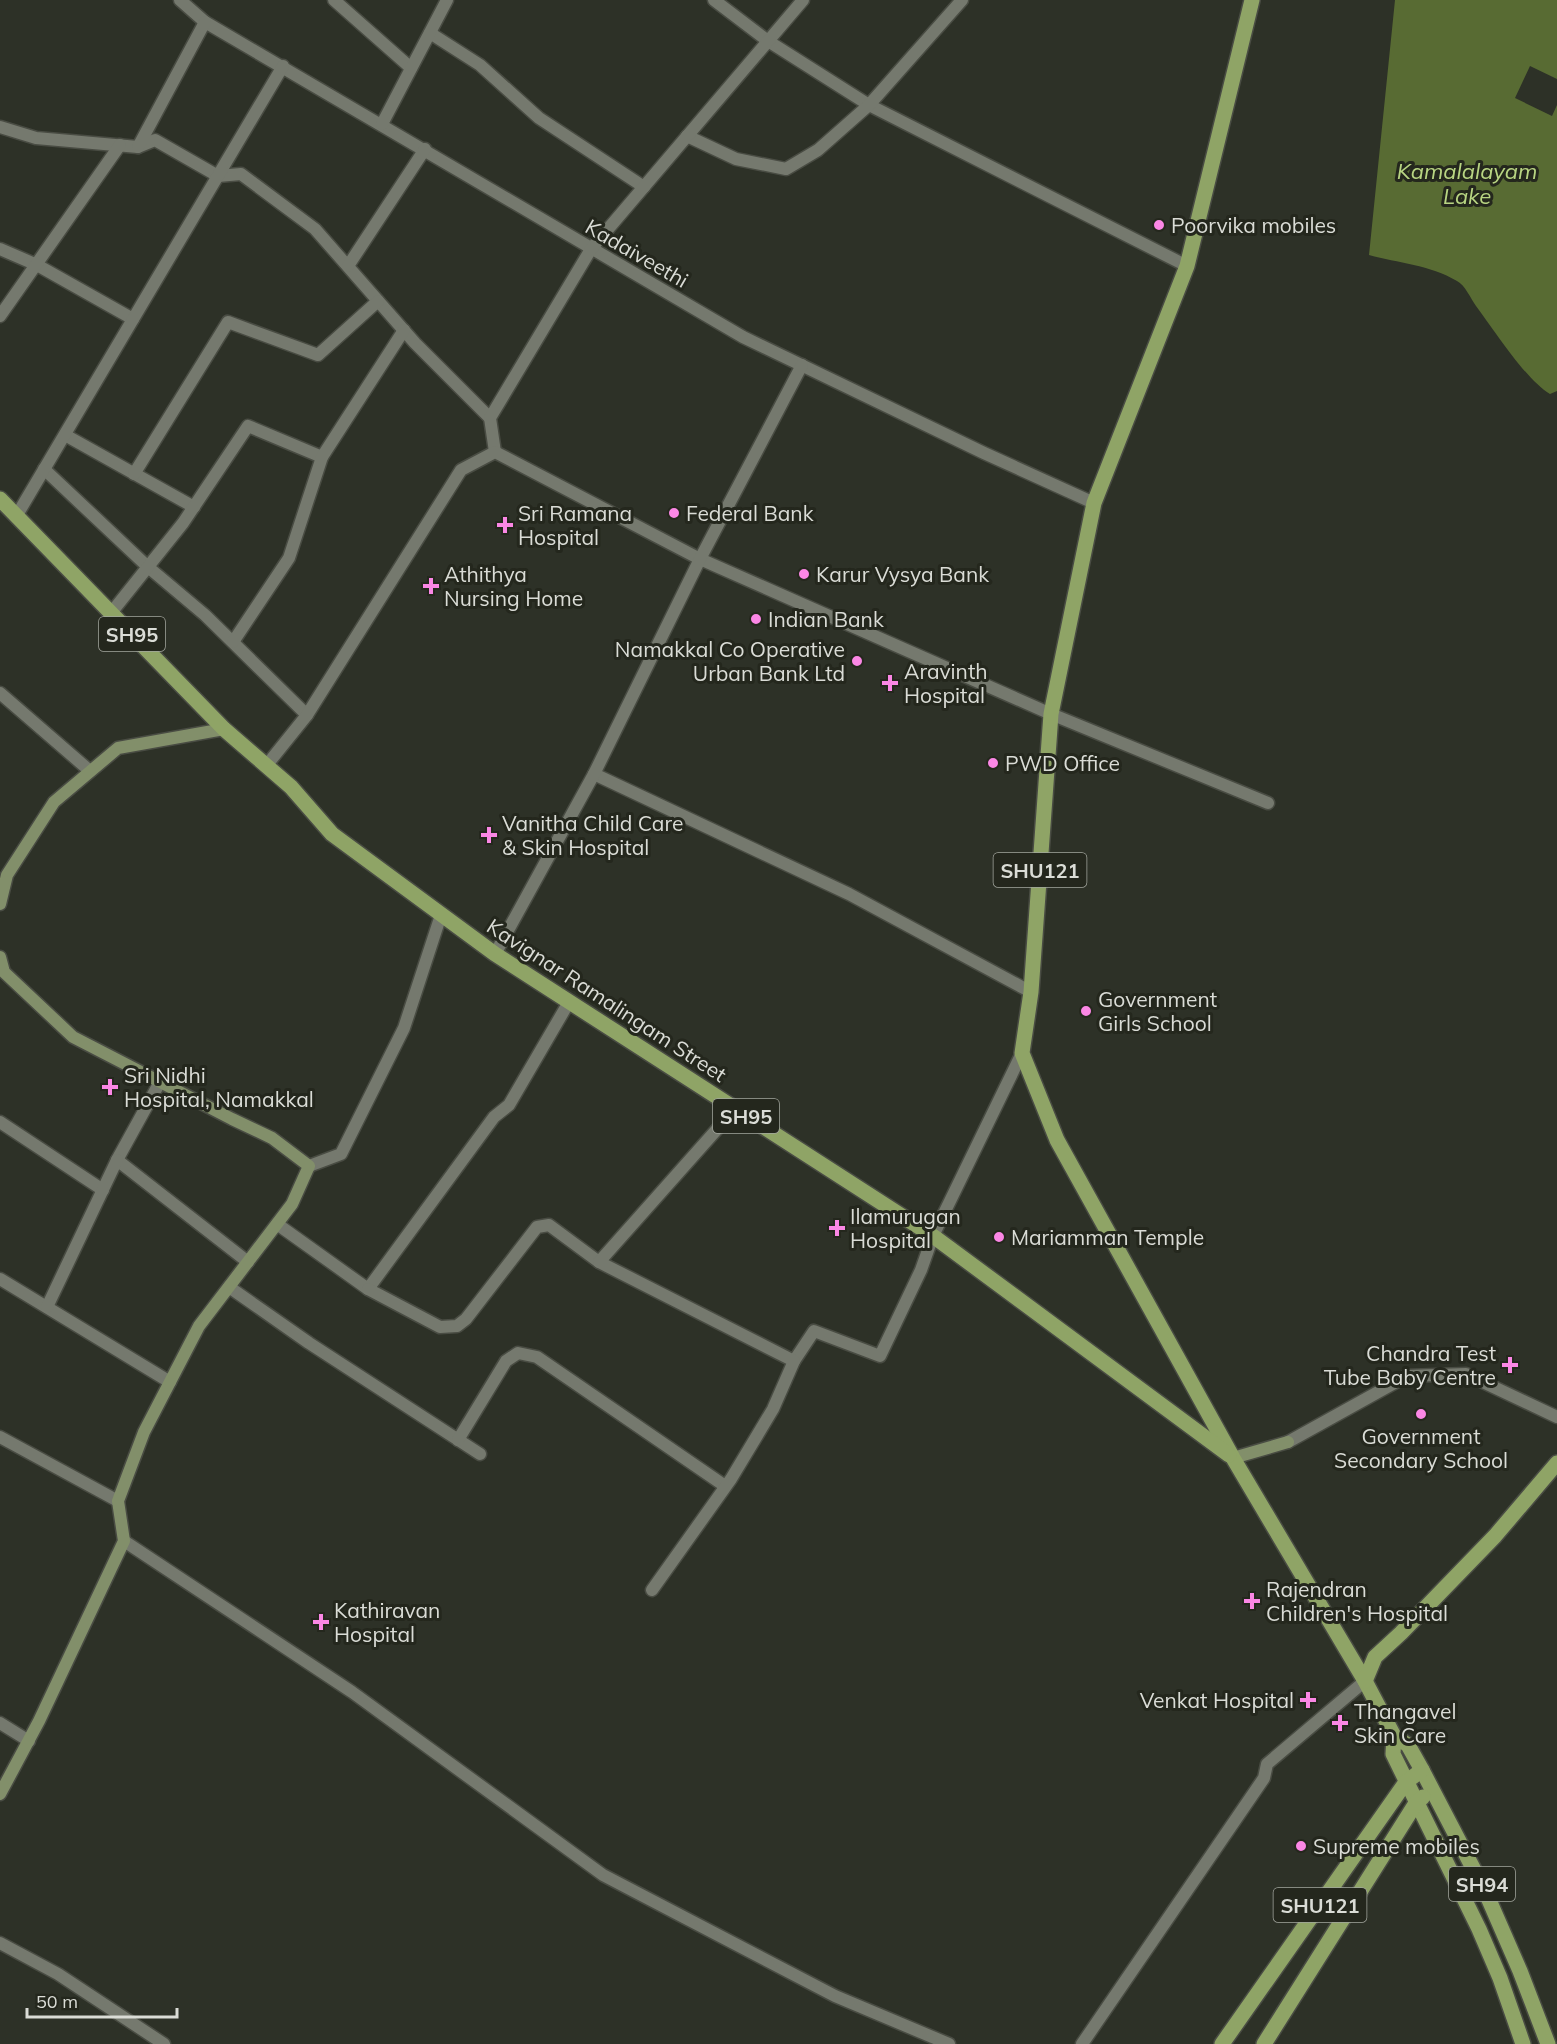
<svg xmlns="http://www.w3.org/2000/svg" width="1557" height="2044" font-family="Mulish,sans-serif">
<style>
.water{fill:#586b33}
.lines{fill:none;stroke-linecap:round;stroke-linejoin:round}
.street-casing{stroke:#494c43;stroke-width:15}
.secondary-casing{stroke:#494c43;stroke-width:15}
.primary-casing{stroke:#494c43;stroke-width:18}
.street{stroke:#75796e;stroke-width:12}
.secondary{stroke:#828f6a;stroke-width:12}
.primary{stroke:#8fa466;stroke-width:15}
.poi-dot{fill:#fb87e5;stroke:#24271d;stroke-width:2}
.labels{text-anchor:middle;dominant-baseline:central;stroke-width:6;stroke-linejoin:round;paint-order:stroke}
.shield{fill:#24271d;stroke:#a3a69e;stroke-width:1.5}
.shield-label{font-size:20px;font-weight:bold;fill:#dadcd6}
.poi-label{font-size:21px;fill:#dadcd6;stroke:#24271d;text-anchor:start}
.street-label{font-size:21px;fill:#dadcd6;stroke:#24271d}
.water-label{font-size:22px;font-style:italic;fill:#b8d582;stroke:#24271d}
</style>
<rect width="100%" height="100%" fill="#2d3127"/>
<path class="water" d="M1395,0h162v79l-27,-13 -15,32 37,18 5,-11v286l-7,3c-24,-14 -56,-64 -74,-88 -5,-7 -11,-21 -19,-25 -27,-16 -59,-18 -88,-26z"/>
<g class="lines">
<g class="street-casing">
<g id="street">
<path d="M180,0l25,22 538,315 241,116 110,50"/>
<path d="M334,0l77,68"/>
<path d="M714,0l54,41 101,64 318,161"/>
<path d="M430,33l50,32 59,53 105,69"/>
<path d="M382,124l65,-124"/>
<path d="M0,127l36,11 102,9 17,-7 63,36 23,-2 74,55 100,114 75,75"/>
<path d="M687,136l49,23 50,10 32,-19 51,-45 93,-105"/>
<path d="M138,147l67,-125"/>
<path d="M0,249l37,16 96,54"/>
<path d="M348,266l77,-117"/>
<path d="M0,316l120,-171"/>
<path d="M65,435l129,72"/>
<path d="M495,452l-5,-34 101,-169 212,-249"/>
<path d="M44,469l104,98 57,48 102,100"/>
<path d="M134,474l94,-152 90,33 60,-54"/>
<path d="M17,515l266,-449"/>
<path d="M111,613l72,-90 65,-97 74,31"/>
<path d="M233,642l56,-84 33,-101 82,-127"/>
<path d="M0,693l90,78"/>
<path d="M266,766l41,-51 154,-245 34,-18 205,107 351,155 217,89"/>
<path d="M594,774l255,120 182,98"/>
<path d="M495,954l99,-180 106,-215 102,-194"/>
<path d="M160,1082l-43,78 131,102"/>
<path d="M0,1122l103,68"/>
<path d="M309,1166l32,-12 63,-126 37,-113"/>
<path d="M277,1224l91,65 126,-172 15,-12 60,-103"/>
<path d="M0,1279l170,103"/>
<path d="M229,1287l80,56 171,111"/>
<path d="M368,1289l72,38 17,-1 9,-7 71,-92 12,-2 50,37"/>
<path d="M47,1307l70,-147"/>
<path d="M794,1361l20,-30 66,25 41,-86 12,-34 89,-183"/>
<path d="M0,1437l118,64"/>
<path d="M458,1440l48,-79 12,-8 19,4 188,129"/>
<path d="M1288,1442l119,-66 59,-2 91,43"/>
<path d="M124,1541l228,151 251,183 232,121 114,48"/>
<path d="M652,1590l79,-111 42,-70 21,-48 -195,-99 136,-153"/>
<path d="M0,1723l29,18"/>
<path d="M0,1943l58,31 106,70"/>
<path d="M1082,2044l182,-266 3,-14 98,-83"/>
</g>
</g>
<g class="secondary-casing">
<g id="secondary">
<path d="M0,904l7,-29 47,-73 64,-54 106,-19"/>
<path d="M0,957l4,15 69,65 159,82 40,19 37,28 -17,38 -93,122 -55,106 -26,69 6,40 -85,180 -39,73"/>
<path d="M1233,1458l55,-16"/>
</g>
</g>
<g class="primary-casing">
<g id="primary">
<path d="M1252,0l-65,266 -93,237 -43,211 -20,278 -9,61 35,87 176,318 132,223 29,55 14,9 14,25 64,123 34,78 28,73"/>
<path d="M0,499l224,230 67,58 41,47 163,120 438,282 296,219"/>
<path d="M1365,1681l10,-24 26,-24 94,-97 62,-73"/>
<path d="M1394,1736l-1,18 86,175 21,49 23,66"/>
<path d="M1222,2044l184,-262 16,-12"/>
<path d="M1264,2044l152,-241 7,-6"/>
</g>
</g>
<use href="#street" class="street"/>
<use href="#secondary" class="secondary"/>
<use href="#primary" class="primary"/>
</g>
<g class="poi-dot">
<circle cx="1159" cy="225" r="6"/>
<circle cx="674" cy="513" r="6"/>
<path d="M502 516h6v6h6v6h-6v6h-6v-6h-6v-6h6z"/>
<circle cx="804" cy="574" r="6"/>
<path d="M428 577h6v6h6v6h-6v6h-6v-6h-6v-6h6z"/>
<circle cx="756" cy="619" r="6"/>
<circle cx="857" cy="661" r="6"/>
<path d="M887 674h6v6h6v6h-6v6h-6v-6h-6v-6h6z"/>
<circle cx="993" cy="763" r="6"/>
<path d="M486 826h6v6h6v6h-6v6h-6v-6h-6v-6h6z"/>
<circle cx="1086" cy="1011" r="6"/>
<path d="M107 1078h6v6h6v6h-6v6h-6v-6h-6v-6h6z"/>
<path d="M834 1219h6v6h6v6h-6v6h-6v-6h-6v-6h6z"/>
<circle cx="999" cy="1237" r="6"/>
<path d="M1507 1356h6v6h6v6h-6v6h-6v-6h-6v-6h6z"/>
<circle cx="1421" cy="1414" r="6"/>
<path d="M1249 1592h6v6h6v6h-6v6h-6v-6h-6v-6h6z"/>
<path d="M318 1613h6v6h6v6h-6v6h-6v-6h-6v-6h6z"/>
<path d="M1305 1691h6v6h6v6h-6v6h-6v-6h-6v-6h6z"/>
<path d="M1337 1714h6v6h6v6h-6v6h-6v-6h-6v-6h6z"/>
<circle cx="1301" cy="1846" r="6"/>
</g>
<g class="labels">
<g class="shield">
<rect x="99" y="617" width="66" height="34" rx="4.5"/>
<rect x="993.5" y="853" width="93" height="34" rx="4.5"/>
<rect x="713" y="1099" width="66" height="34" rx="4.5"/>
<rect x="1449" y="1867" width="66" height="34" rx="4.5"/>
<rect x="1273.5" y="1888" width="93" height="34" rx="4.5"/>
</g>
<g class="shield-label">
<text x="132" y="634">SH95</text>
<text x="1040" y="870">SHU121</text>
<text x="746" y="1116">SH95</text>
<text x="1482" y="1884">SH94</text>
<text x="1320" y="1905">SHU121</text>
</g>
<g class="poi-label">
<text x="1171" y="225">Poorvika mobiles</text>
<text x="518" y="513">Sri Ramana<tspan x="518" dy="24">Hospital</tspan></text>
<text x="686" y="513">Federal Bank</text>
<text x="444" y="574">Athithya<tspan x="444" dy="24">Nursing Home</tspan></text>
<text x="816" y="574">Karur Vysya Bank</text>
<text x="768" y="619">Indian Bank</text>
<text x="845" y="649" text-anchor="end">Namakkal Co Operative<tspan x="845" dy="24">Urban Bank Ltd</tspan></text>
<text x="904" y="671">Aravinth<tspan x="904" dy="24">Hospital</tspan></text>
<text x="1005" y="763">PWD Office</text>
<text x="502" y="823">Vanitha Child Care<tspan x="502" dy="24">&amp; Skin Hospital</tspan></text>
<text x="1098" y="999">Government<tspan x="1098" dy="24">Girls School</tspan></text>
<text x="124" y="1075">Sri Nidhi<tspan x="124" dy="24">Hospital, Namakkal</tspan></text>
<text x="850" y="1216">Ilamurugan<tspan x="850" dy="24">Hospital</tspan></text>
<text x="1011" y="1237">Mariamman Temple</text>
<text x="1496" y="1353" text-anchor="end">Chandra Test<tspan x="1496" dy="24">Tube Baby Centre</tspan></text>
<text x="1421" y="1436" text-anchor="middle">Government<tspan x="1421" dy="24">Secondary School</tspan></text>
<text x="1266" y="1589">Rajendran<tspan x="1266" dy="24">Children's Hospital</tspan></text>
<text x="334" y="1610">Kathiravan<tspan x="334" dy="24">Hospital</tspan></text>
<text x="1294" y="1700" text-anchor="end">Venkat Hospital</text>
<text x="1354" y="1711">Thangavel<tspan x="1354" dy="24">Skin Care</tspan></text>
<text x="1313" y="1846">Supreme mobiles</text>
</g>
<g class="street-label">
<text transform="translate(637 253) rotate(30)">Kadaiveethi</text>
<text transform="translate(607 1000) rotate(33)">Kavignar Ramalingam Street</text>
</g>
<g class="water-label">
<text x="1467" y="171">Kamalalayam<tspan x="1467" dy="25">Lake</tspan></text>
</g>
</g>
<path d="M27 2008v9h150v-9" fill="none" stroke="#dadcd6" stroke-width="3"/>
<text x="36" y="2008" font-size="18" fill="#dadcd6" stroke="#24271d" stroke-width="4.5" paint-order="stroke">50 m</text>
</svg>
